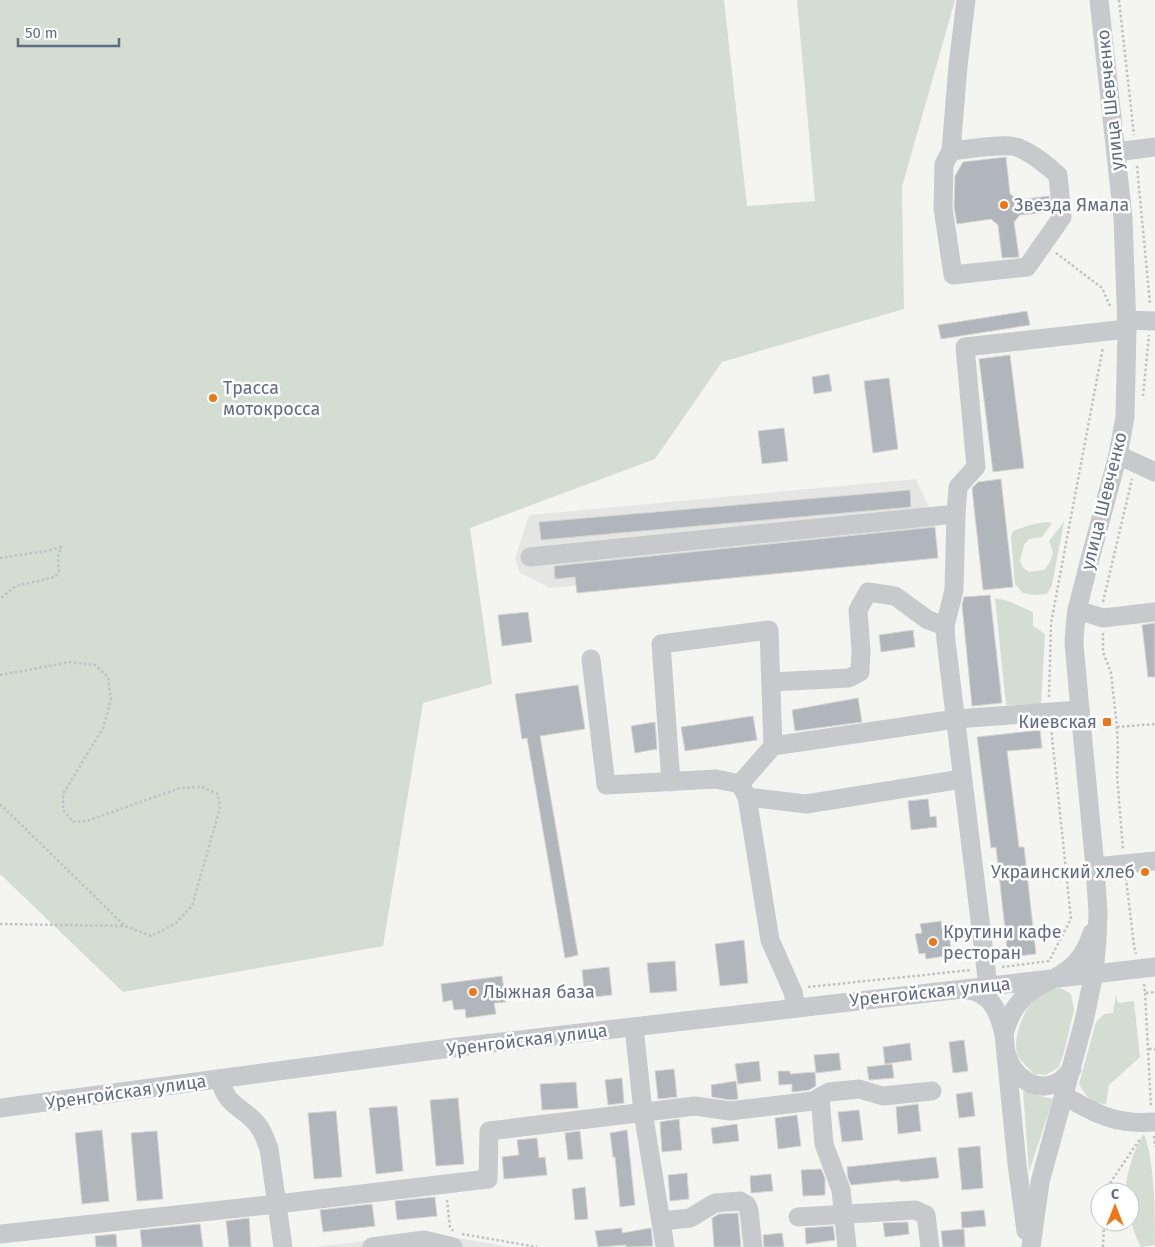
<svg xmlns="http://www.w3.org/2000/svg" width="1155" height="1247" font-family="'Fira Sans',sans-serif">
<style>
.built{fill:#e5e5e4}
.green{fill:#d3ddd1}
.building{fill:#b1b6bd;stroke:#d5d6d3}
.lines{fill:none;stroke-linecap:round;stroke-linejoin:round}
.path{stroke:#c0c1c3;stroke-width:2.5;stroke-dasharray:2.5 2.5;stroke-linecap:butt}
.minor{stroke:#c7c9cd;stroke-width:19}
.poi-dot{fill:#f07515;stroke:#fff;stroke-width:2}
.labels{text-anchor:middle;dominant-baseline:central;stroke-width:5;stroke-linejoin:round;paint-order:stroke}
.street-label{font-size:18px;fill:#616d84;stroke:#fff}
.poi-label{font-size:18px;fill:#616d84;stroke:#fff;text-anchor:start}
</style>
<rect width="100%" height="100%" fill="#f4f5f0"/>
<g class="built">
<path d="M916,479l17,37 2,35 -385,37 -30,-15 -5,-14 14,-44z"/>
<path d="M429,1233l81,14h-195z"/>
</g>
<g class="green">
<path d="M0,0h724l23,206 68,-5 -18,-201h158l-53,187 2,122 -182,53 -67,97 -185,69 22,156 -69,19 -40,243 -260,46 -123,-118z"/>
<path d="M1045,522l7,1 -10,14 -13,2 -5,6 -4,16 4,8 6,3 14,-2 6,-8 3,-10 -4,-11 15,-19 -12,63 -5,9 -13,1 -11,-2 -8,-9 -4,-48 2,-5 17,-6z"/>
<path d="M995,598l13,3 25,11v14l12,8 -4,70 -35,1z"/>
<path d="M1061,988l10,6 3,16 -10,42 -5,15 -13,8 -12,-1c-4,-5 -13,-12 -16,-18 -8,-19 11,-62 31,-67 3,-1 8,0 12,-1z"/>
<path d="M1116,995l2,8 16,-2 6,56 -31,28 -3,19c-16,-1 -19,-7 -27,-20l17,-62 8,-8 9,-1z"/>
<path d="M1023,1090l13,5 17,4 -24,73z"/>
<path d="M1144,1134c11,30 11,78 11,111l-14,2c-11,-21 -11,-31 -11,-55h-4c-1,-16 9,-46 18,-58z"/>
</g>
<g class="building">
<path d="M1006,157l4,37 8,6 31,-4 1,16 -30,3 -6,7 5,35 -17,1 -4,-33 -7,-6 -34,5 -3,-17 1,-31 8,-14z"/>
<path d="M1027,311l3,14 -89,14 -3,-14z"/>
<path d="M1010,355l14,113 -31,4 -14,-113z"/>
<path d="M829,374l3,17 -18,3 -2,-17z"/>
<path d="M889,378l9,71 -25,4 -9,-72z"/>
<path d="M784,428l4,33 -26,3 -4,-33z"/>
<path d="M1001,479l12,108 -30,3 -11,-102 6,-6z"/>
<path d="M910,490l1,17 -370,33 -2,-18z"/>
<path d="M935,527l3,31 -361,35 -2,-16 -20,2 -1,-13z"/>
<path d="M990,595l12,108 -30,3 -10,-101 2,-8z"/>
<path d="M528,612l4,30 -30,4 -4,-31z"/>
<path d="M1155,623v54h-7l-6,-52z"/>
<path d="M913,630l2,17 -34,5 -2,-17z"/>
<path d="M578,685l7,44 -45,7 38,219 -13,3 -38,-220 -5,1 -7,-45z"/>
<path d="M858,698l4,24 -67,9 -3,-21z"/>
<path d="M753,716l4,24 -72,11 -4,-24z"/>
<path d="M655,722l2,27 -22,4 -4,-27z"/>
<path d="M1040,730l2,18 -35,3 12,96h5l12,107 -28,3 -12,-110 -5,1 -14,-111z"/>
<path d="M928,799l2,18 6,-1 1,11 -26,3 -3,-29z"/>
<path d="M941,921l1,8 6,-1 3,21 -7,1 1,6 -19,3 -1,-6 -6,1 -4,-20 7,-1 -2,-9z"/>
<path d="M744,940l4,43 -28,3 -5,-42z"/>
<path d="M675,961l2,30 -27,2 -3,-30z"/>
<path d="M609,967l3,28 -27,3 -3,-28z"/>
<path d="M502,976l4,26 -12,1 2,11 -30,4 -1,-9 -11,1 -2,-10 -9,2 -2,-18z"/>
<path d="M964,1040l4,31 -15,2 -4,-31z"/>
<path d="M910,1043l2,17 -27,4 -2,-17z"/>
<path d="M839,1053l2,17 -25,3 -2,-18z"/>
<path d="M759,1061l2,20 -23,3 -3,-20z"/>
<path d="M892,1064l2,14 -25,2 -2,-13z"/>
<path d="M674,1069l3,28 -19,2 -3,-28z"/>
<path d="M778,1071h12v3l25,-2 1,14 -7,4 -17,2v-8l-13,1z"/>
<path d="M622,1078l2,25 -16,2 -3,-25z"/>
<path d="M736,1081l2,18 -8,1 -18,-3 -1,-12z"/>
<path d="M576,1082l2,26 -36,2 -2,-26z"/>
<path d="M972,1092l3,24 -16,2 -3,-24z"/>
<path d="M458,1098l6,66 -28,2 -6,-66z"/>
<path d="M918,1104l3,27 -23,3 -2,-27z"/>
<path d="M397,1106l6,65 -27,3 -7,-66z"/>
<path d="M859,1110l4,30 -21,2 -4,-30z"/>
<path d="M336,1111l6,66 -28,2 -6,-66z"/>
<path d="M797,1115l4,31 -23,3 -3,-31z"/>
<path d="M679,1119l3,31 -20,2 -2,-30z"/>
<path d="M737,1124l2,17 -26,3 -2,-16z"/>
<path d="M102,1130l7,71 -27,3 -7,-71z"/>
<path d="M627,1130l8,75 -15,2 -5,-50h-2l-3,-24z"/>
<path d="M157,1131l6,68 -26,2 -6,-68z"/>
<path d="M580,1131l3,28 -15,1 -3,-27z"/>
<path d="M537,1138l2,20 6,-1 2,18 -43,4 -2,-22 17,-2 -2,-15z"/>
<path d="M980,1146l3,42 -21,2 -4,-42z"/>
<path d="M936,1157l3,21 -39,4v-2l-49,5 -3,-7 -1,-11z"/>
<path d="M821,1169l4,9v17l-22,1 -2,-26z"/>
<path d="M687,1173l2,26 -19,2 -2,-26z"/>
<path d="M771,1174l2,17 -22,2 -1,-17z"/>
<path d="M585,1187l3,32 -13,1 -3,-31z"/>
<path d="M435,1197l2,19 -40,4 -2,-19z"/>
<path d="M372,1204l3,22 -52,6 -3,-22z"/>
<path d="M984,1210l2,16 -24,2 -1,-16z"/>
<path d="M738,1213l3,34h-27l-2,-29 7,-4z"/>
<path d="M249,1218l2,29h-22l-3,-26z"/>
<path d="M908,1222l1,12 -24,3 -2,-14z"/>
<path d="M200,1224l3,23h-61l-2,-17z"/>
<path d="M833,1226l2,14 -29,4 -1,-16z"/>
<path d="M622,1228v5l29,-5 2,18 -27,1v-2l-28,2 -3,-16z"/>
<path d="M964,1229l1,18h-22l-2,-16z"/>
<path d="M782,1233l2,14h-20l-1,-12z"/>
<path d="M116,1234l1,13h-21l-1,-11z"/>
</g>
<g class="lines">
<g class="path">
<path d="M1119,0l15,135"/>
<path d="M1137,166l13,138"/>
<path d="M1056,253l46,35 8,18"/>
<path d="M1143,396l6,-61"/>
<path d="M0,558l47,-7 14,-4 -3,10 1,14 -4,6 -39,9 -16,13"/>
<path d="M1103,602l29,-123"/>
<path d="M1103,633v19l8,21 6,54 1,24 -1,24 6,75"/>
<path d="M0,675l71,-13 24,3 13,12 3,23 -8,28 -40,66v16l10,12 14,-1 93,-33 22,-1 16,7 2,14 -28,98 -17,18 -24,12 -26,-10 -125,-122"/>
<path d="M1049,697l2,-74 52,-276"/>
<path d="M1117,727l38,-3"/>
<path d="M1126,878l8,68 2,8"/>
<path d="M0,924l125,2"/>
<path d="M1002,967l47,-6 22,-42 -20,-192"/>
<path d="M1144,984l1,9 10,-1"/>
<path d="M808,987l164,-17"/>
<path d="M1145,993l6,114"/>
<path d="M1149,1049h6"/>
<path d="M1154,1136l1,11"/>
<path d="M1106,1192v-3l34,-50"/>
<path d="M447,1200l3,27 3,4"/>
<path d="M462,1234l75,13"/>
<path d="M1103,1247l1,-25"/>
</g>
<g class="minor">
<path d="M951,151c15,-1 55,-9 68,-3 15,6 27,17 39,27l4,42 -35,50 -74,8 -10,-67 1,-44 7,-13 7,-85 8,-66"/>
<path d="M1116,152l39,-5"/>
<path d="M1126,320l29,1"/>
<path d="M1118,455l37,17"/>
<path d="M530,557l426,-43"/>
<path d="M1077,610l26,8 52,-6"/>
<path d="M591,659l15,126 110,-6 24,5 7,13 23,143 23,52 3,16"/>
<path d="M771,682l78,-4 11,-6 1,-21 -3,-41 10,-18 27,4 33,24 17,6"/>
<path d="M671,782l-10,-138 108,-14 4,116"/>
<path d="M740,784l33,-38 183,-27 124,-9"/>
<path d="M747,797l59,7 156,-25"/>
<path d="M1095,867l60,-6"/>
<path d="M988,986l-42,-345 -1,-15 9,-36 2,-76 2,-27 18,-20 -11,-120 162,-18"/>
<path d="M966,990c25,1 33,23 38,44"/>
<path d="M634,1027l9,85 22,135"/>
<path d="M1007,1055c6,21 28,38 49,28 7,-3 11,-9 16,-14"/>
<path d="M220,1079c7,29 20,25 37,45 6,7 9,16 12,25l14,98"/>
<path d="M1065,1096c32,19 52,29 90,26"/>
<path d="M820,1097l4,47 17,46 6,57"/>
<path d="M0,1108l458,-61 697,-80"/>
<path d="M798,1217l117,-7 11,5 4,32"/>
<path d="M661,1221l29,-3 25,-15 25,-2 7,4 2,6 4,36"/>
<path d="M1026,1231l-9,-67 -13,-130c3,-11 7,-22 15,-31 8,-12 22,-18 34,-24 21,-11 32,-23 39,-46"/>
<path d="M0,1234l277,-30 211,-25 1,-48 206,-25 35,5 83,-10 16,-9 30,-3 24,7 49,-5"/>
<path d="M372,1247l52,-7 29,7"/>
<path d="M1031,1247l9,-65 44,-161 10,-48 3,-33 1,-28 -3,-45 -15,-157 -6,-67 1,-16 2,-17 13,-51 28,-104 7,-38 2,-88 -4,-111 -24,-218"/>
</g>
</g>
<g class="poi-dot">
<circle cx="1004" cy="205" r="5"/>
<circle cx="213" cy="398" r="5"/>
<rect x="1102" y="717" width="10" height="10" rx="2.5"/>
<circle cx="1145" cy="872" r="5"/>
<circle cx="933" cy="942" r="5"/>
<circle cx="473" cy="992" r="5"/>
</g>
<g class="labels">
<g class="street-label">
<text transform="translate(1110 100) rotate(-96)">улица Шевченко</text>
<text transform="translate(1104 501) rotate(-76)">улица Шевченко</text>
<text transform="translate(930 992) rotate(-6)">Уренгойская улица</text>
<text transform="translate(527 1040) rotate(-7)">Уренгойская улица</text>
<text transform="translate(126 1092) rotate(-8)">Уренгойская улица</text>
</g>
<g class="poi-label">
<text x="1014" y="205">Звезда Ямала</text>
<text x="223" y="388">Трасса<tspan x="223" dy="21">мотокросса</tspan></text>
<text x="1097" y="722" text-anchor="end">Киевская</text>
<text x="1135" y="872" text-anchor="end">Украинский хлеб</text>
<text x="943" y="932">Крутини кафе<tspan x="943" dy="21">ресторан</tspan></text>
<text x="483" y="992">Лыжная база</text>
</g>
</g>
<g transform="translate(1115 1207)"><circle r="24" fill="#ffffff" stroke="#c0c5ce"/>
<path d="M0-4L9 19L0 12L-9 19Z" fill="#f07515"/>
<text y="-8" font-size="14" font-weight="bold" text-anchor="middle" fill="#616d84">С</text>
</g>
<path d="M18 38v8h101v-8" fill="none" stroke="#616d84" stroke-width="2.5"/>
<text x="25" y="38" font-size="15" fill="#616d84" stroke="#ffffff" stroke-width="4" paint-order="stroke">50 m</text>
</svg>
